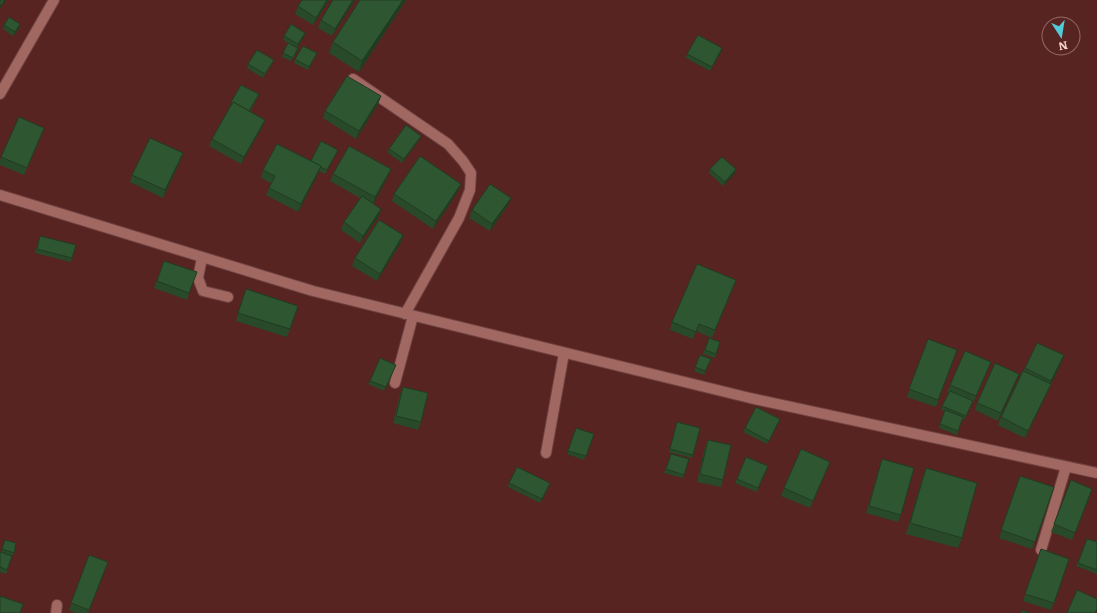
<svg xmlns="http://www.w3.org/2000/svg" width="1097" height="613" font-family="Literata,serif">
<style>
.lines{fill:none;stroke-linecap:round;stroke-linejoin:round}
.service-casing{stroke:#6e4140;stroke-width:12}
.minor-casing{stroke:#6e4140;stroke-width:12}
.service{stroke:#a16761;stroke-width:10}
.minor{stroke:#a16761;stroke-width:10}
.wall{fill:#284a29}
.shaded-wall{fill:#203c22}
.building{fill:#2e5630;stroke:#203c22}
</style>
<rect width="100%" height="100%" fill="#572421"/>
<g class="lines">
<g class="service-casing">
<g id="service">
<path d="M353,79l95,65 15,17 8,12 -1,17 -11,28 -54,96"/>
<path d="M202,258l-4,20 5,13 25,6"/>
<path d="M395,383l18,-67"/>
<path d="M546,453l18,-100"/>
<path d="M1041,550l25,-83"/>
</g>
</g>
<g class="minor-casing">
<g id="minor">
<path d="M0,94l54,-94"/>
<path d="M0,195l313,96 437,107 347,75"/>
<path d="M56,613l1,-8"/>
</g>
</g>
<use href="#service" class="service"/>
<use href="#minor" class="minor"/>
</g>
<g class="wall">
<path d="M329,0l-16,25 -18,-11 3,-8z"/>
<path d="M355,0l-23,36 -14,-8 3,-8z"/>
<path d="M360,0h46l-47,72 -30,-19 4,-11z"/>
<path d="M20,24l-1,4 -6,8 -10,-7 1,-4z"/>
<path d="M305,33l-1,3 -7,12h1l-2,4 -5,9 -9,-4 1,-4 7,-9 -7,-4 1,-4z"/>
<path d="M721,52l-11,19 -24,-13 1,-4z"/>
<path d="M315,57l-7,13 -14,-7 1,-4z"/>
<path d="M272,63l-9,15 -16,-10 1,-4z"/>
<path d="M259,94l-9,18 12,15 -21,37 -32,-18 3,-7 18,-33 1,-4z"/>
<path d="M381,96l-3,8 -22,35 -33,-21 2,-7z"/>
<path d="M44,128l-20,47 -24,-10v-5l1,-3z"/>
<path d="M421,136l-2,4 -17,23 -15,-11 2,-3z"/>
<path d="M338,150l-13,24 -6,-3 -21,41 -32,-17 5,-12 -10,-5 2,-8 48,-9z"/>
<path d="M183,153l-3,8 -17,37 -33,-16 2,-7z"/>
<path d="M391,169l-3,7 -15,28 6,12 -19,27 -19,-13 3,-8 16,-24 -30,-17 3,-7z"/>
<path d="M710,169h26l-1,4 -12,13 -14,-13z"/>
<path d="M461,184l-3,7 -25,38 -41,-28 2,-7z"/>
<path d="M511,198l-3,7 -18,26 -21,-13 3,-8z"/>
<path d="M403,235l-2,7 -24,39 -25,-15 3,-8z"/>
<path d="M40,236l32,22 -1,4 -36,-9z"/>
<path d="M164,261l25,32 -2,7 -33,-12z"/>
<path d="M736,280l-24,58 -16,-7 -3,8 -23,-9 2,-8z"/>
<path d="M243,297l47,32 -3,8 -51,-16z"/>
<path d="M709,338l11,4 -5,16 -12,-4z"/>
<path d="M928,339l29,11 -21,57 -29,-10z"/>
<path d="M700,355l11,4 -7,16 -10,-4z"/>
<path d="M1061,363l-10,21 -3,7 -23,47 -27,-13 3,-8 24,-49z"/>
<path d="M396,365l-12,26 -16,-7 2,-3z"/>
<path d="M988,369l-15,34h-1l-8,17 -2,-1 -5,16 -18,-7 6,-17 -4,-1 8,-17 -2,-1 3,-7z"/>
<path d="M1016,382l-18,39 -23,-11 2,-7z"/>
<path d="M403,387l18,35 -3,8 -25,-7 7,-29z"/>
<path d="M780,419l-13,25 -24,-12 2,-4z"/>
<path d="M677,422l16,33 -1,3 -23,-6z"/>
<path d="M576,428l18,6 -10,26 -17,-6z"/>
<path d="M708,440l15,40 -2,7 -24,-5 8,-35z"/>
<path d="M671,454l13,21 -1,3 -19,-5z"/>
<path d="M746,457l22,9 -11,26 -22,-9z"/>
<path d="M882,459l19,56 -3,7 -32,-9z"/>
<path d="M830,462l-20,46 -29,-12 3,-8z"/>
<path d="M926,468l36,70 -4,10 -52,-14 16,-55z"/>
<path d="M1020,476l34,11 -22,62 -33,-11z"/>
<path d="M1071,480l19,16 -18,44 -21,-8z"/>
<path d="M509,483h41l-10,20 -32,-16z"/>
<path d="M1087,539l10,3v32l-21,-8z"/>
<path d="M5,540l9,13 -2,3 -6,18 -6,-2v-20l1,1z"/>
<path d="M1041,549l28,10 -18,51 -28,-9z"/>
<path d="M89,555l19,7 -20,51h-12l-7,-3z"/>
</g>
<g class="shaded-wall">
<path d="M5,0h1l-6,8v-2z"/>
<path d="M327,0h2l-16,25 3,-7z"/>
<path d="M353,0h2l-23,36 3,-7z"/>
<path d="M403,0h3l-47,72 3,-11z"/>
<path d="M20,24l-1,4 -6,8 2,-4z"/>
<path d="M305,33l-1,3 -7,12 1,-4z"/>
<path d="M722,48l-1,4 -11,19 2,-4z"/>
<path d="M317,53l-2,4 -7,13 1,-3z"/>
<path d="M381,96l-3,8 -22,35 3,-8z"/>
<path d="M265,120l-3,7 -21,37 3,-7z"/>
<path d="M421,136l-2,4 -17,23 2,-4z"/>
<path d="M183,153l-3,8 -17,37 2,-8z"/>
<path d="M321,166l-3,8 -20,38 3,-8z"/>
<path d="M391,169l-3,7 -15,29 2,-8z"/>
<path d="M736,169l-1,4 -12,13 2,-4z"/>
<path d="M461,184l-3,7 -25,38 3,-8z"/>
<path d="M511,198l-3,7 -18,26 2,-7z"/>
<path d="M381,209l-2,7 -19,27 3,-7z"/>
<path d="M403,235l-2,7 -24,39 3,-7z"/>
<path d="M1064,355l-3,8 -12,25 2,-7z"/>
<path d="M1019,374l-3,8 -18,39 3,-8z"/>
<path d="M1051,384l-3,7 -23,47 3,-7z"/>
<path d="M780,419l-1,4 -12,21 2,-3z"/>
</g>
<g class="building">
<path d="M0,0h5l-5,6z"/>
<path d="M302,0h25l-11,18 -18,-12z"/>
<path d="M333,0h20l-18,29 -14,-9z"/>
<path d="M360,0h43l-41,61 -29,-19z"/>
<path d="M9,17l11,7 -5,8 -11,-7z"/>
<path d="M291,24l14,9 -7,11 -14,-8z"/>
<path d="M698,35l24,13 -10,19 -25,-13z"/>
<path d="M288,43l10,5 -5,10 -10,-5z"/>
<path d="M303,46l14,7 -8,14 -14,-8z"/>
<path d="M257,50l17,10 -9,14 -17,-10z"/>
<path d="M347,76l34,20 -22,35 -34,-20z"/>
<path d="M241,85l18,9 -10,17 -16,-9 -1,1 -1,-1z"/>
<path d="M233,102l32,18 -21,37 -32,-18z"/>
<path d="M19,117l25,11 -17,40 -26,-11z"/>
<path d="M406,125l15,11 -17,23 -15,-10z"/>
<path d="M150,138l33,15 -18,37 -33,-15z"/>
<path d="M321,141l17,9 -11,20 -7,-3 1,-1 -10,-5z"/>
<path d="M277,144l44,22 -20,38 -32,-16 6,-12 -12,-6z"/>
<path d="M349,146l42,23 -16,28 -42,-23z"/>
<path d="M420,156l41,28 -25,37 -42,-27z"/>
<path d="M722,157l14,12 -11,13 -15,-13z"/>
<path d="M490,184l21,14 -19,26 -20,-14z"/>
<path d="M362,196l19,13 -18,27 -19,-14z"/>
<path d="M379,220l24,15 -23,39 -25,-16z"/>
<path d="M40,236l36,9 -4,13 -35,-9z"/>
<path d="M164,261l33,11 -8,21 -32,-12z"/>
<path d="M697,264l39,16 -21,50 -16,-6 -3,8 -24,-10z"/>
<path d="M246,289l52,17 -8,23 -52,-16z"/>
<path d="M709,338l11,4 -4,12 -11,-4z"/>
<path d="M928,339l29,11 -19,50 -29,-11z"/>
<path d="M1037,343l27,12 -13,26 -26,-13z"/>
<path d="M965,351l26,11 -15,34 -26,-11z"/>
<path d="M700,355l11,4 -6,12 -10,-4z"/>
<path d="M380,358l16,7 -10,22 -16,-6z"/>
<path d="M995,363l24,11 -18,39 -24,-10z"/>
<path d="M1023,371l28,13 -23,47 -27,-14z"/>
<path d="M403,387l25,6 -7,29 -25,-6z"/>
<path d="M950,391l23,10 -7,15 -24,-10z"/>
<path d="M756,407l24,12 -11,22 -24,-13z"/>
<path d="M945,410l18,7 -5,14 -18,-7z"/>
<path d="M677,422l23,6 -7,27 -23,-6z"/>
<path d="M576,428l18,6 -8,22 -18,-5z"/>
<path d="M708,440l23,5 -8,35 -23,-6z"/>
<path d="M801,449l29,13 -17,39 -29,-13z"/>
<path d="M671,454l18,5 -5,16 -18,-6z"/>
<path d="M746,457l22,9 -10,22 -21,-9z"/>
<path d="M882,459l32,9 -13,47 -32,-9z"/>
<path d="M517,467l33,16 -8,16 -33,-16z"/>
<path d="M926,468l51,15 -15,55 -52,-15z"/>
<path d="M1020,476l34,11 -19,55 -34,-12z"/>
<path d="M1071,480l21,9 -17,44 -21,-9z"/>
<path d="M1087,539l10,3v28l-19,-7z"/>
<path d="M5,540l11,3 -2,10 -12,-4z"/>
<path d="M1041,549l28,10 -15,44 -29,-9z"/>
<path d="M0,552l12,4 -5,14 -7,-3z"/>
<path d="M89,555l19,7 -19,48 -18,-7z"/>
<path d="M1077,590l20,9v10l-2,4h-28z"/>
<path d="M0,596l23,8 -3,9h-20z"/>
<path d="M1022,610l7,3h-8z"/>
</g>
<g transform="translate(1061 36) rotate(168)"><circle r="19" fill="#572421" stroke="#956966"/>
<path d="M0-3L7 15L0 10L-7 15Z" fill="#52cbd9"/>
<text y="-6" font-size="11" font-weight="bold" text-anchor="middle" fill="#f3d1ce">N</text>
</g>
</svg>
